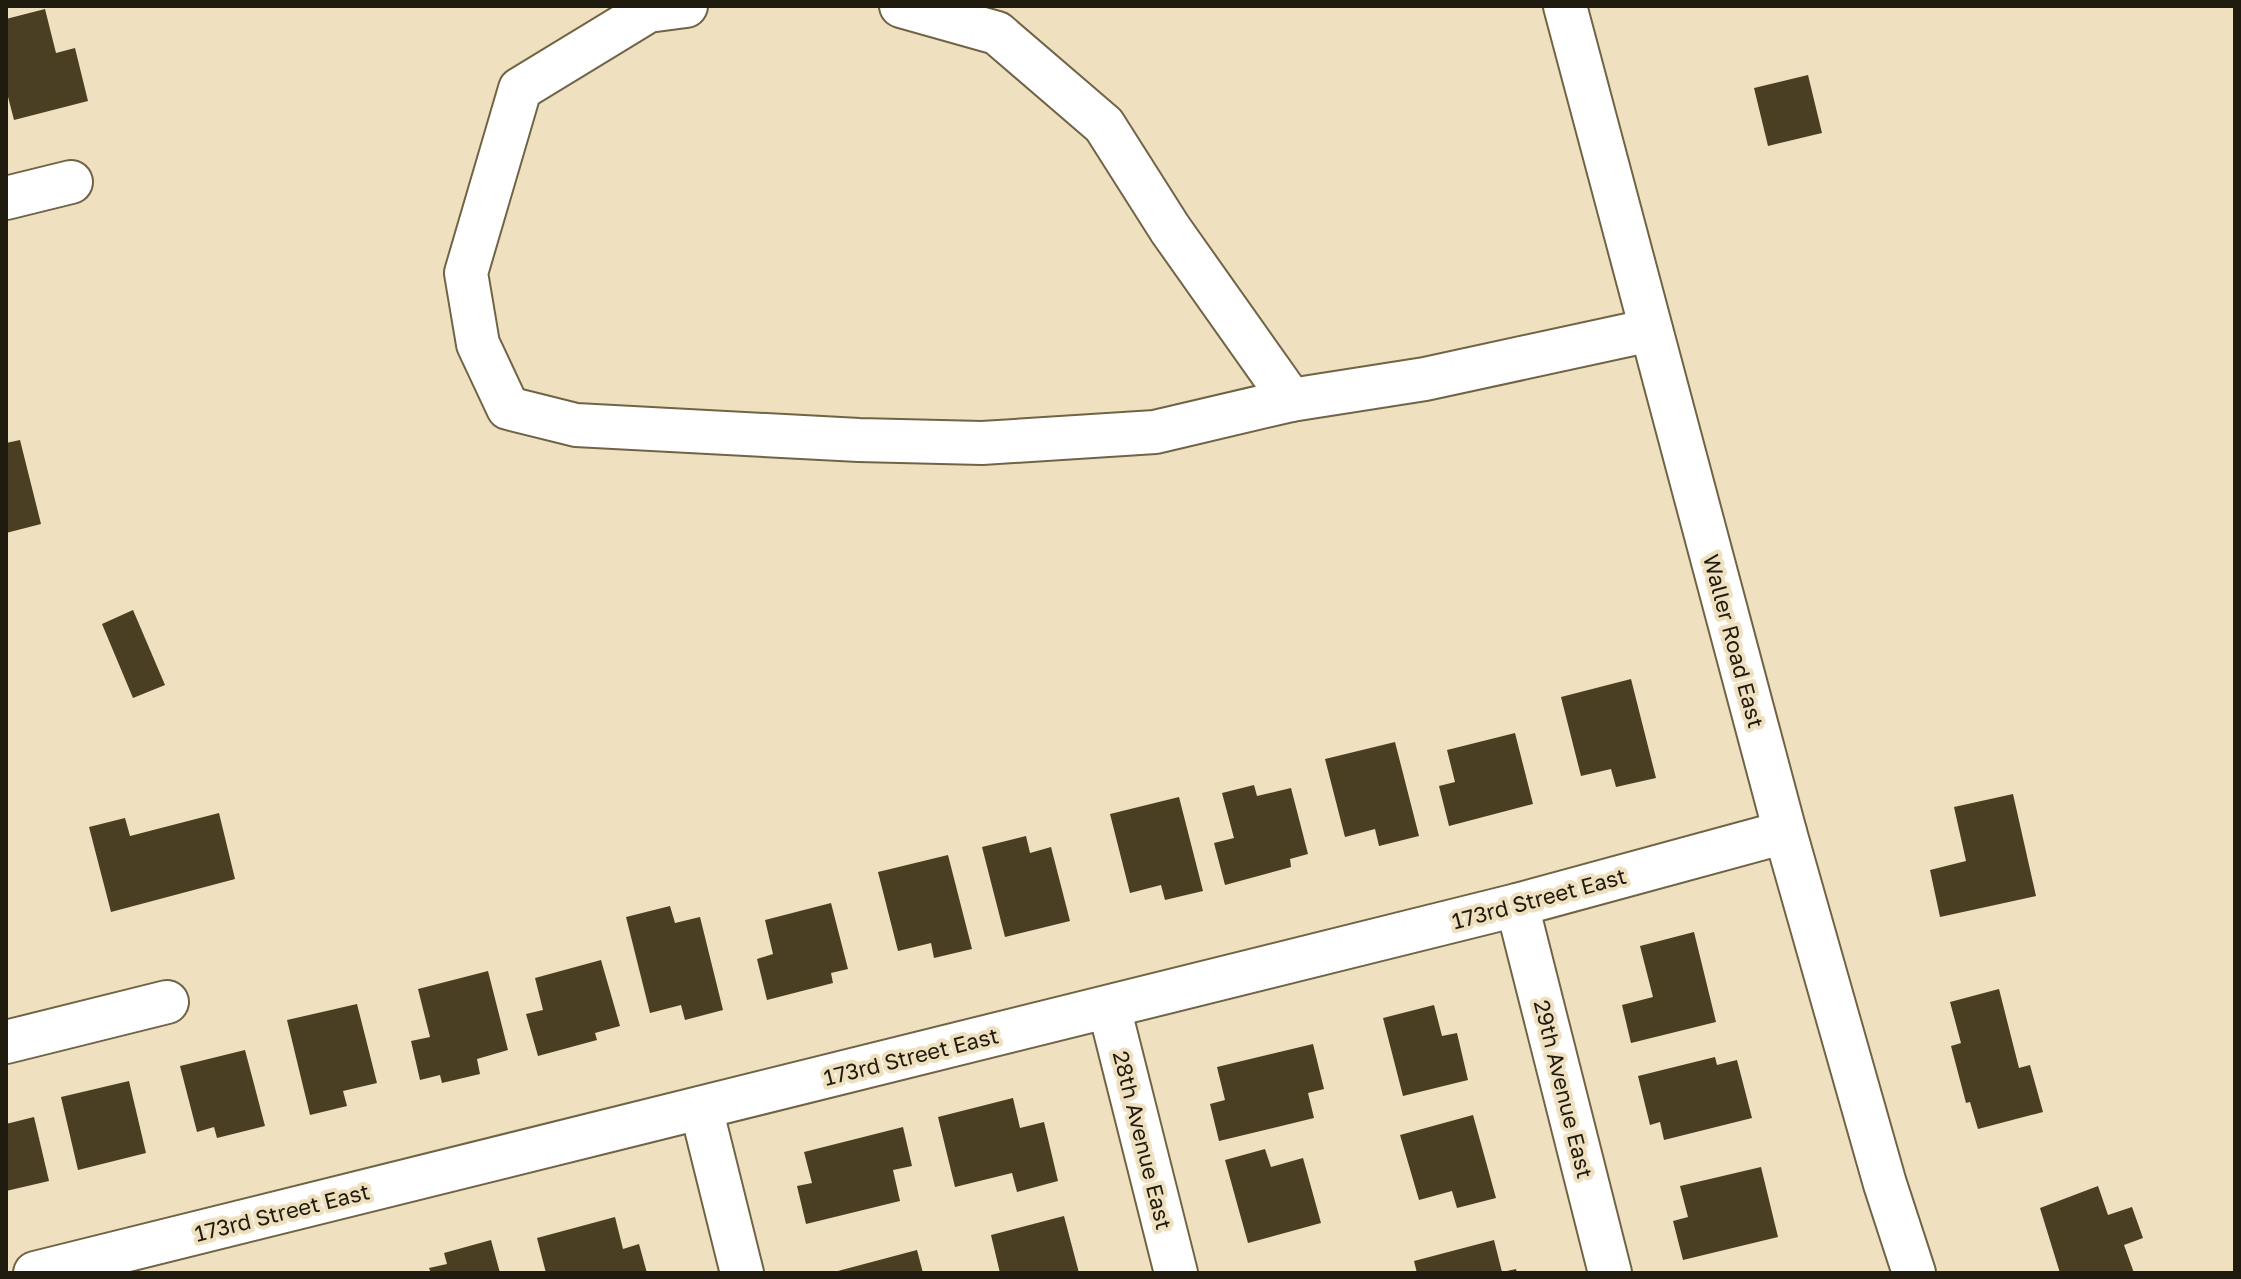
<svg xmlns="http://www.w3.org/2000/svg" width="2241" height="1279" font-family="'Golos Text',sans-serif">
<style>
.building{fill:#4b3f23}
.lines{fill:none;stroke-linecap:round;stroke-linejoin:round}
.minor-casing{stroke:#706346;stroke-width:46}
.minor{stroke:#fff;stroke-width:42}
.labels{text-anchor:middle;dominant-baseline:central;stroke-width:8;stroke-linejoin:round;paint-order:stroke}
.street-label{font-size:22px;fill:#201b0f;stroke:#efe0bf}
</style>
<rect width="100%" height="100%" fill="#efe0bf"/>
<g class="building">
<path d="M45,9l11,44 19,-5 13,53 -74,19 -8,-31v-70z"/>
<path d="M1808,75l14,58 -54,13 -14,-58z"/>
<path d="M20,440l21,84 -35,9v-90z"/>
<path d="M133,610l32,75 -32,13 -31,-74z"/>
<path d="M1631,679l25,99 -40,9 -5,-18 -30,7 -20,-79z"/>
<path d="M1515,733l18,71 -84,22 -10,-40 16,-4 -8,-32z"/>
<path d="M1395,742l24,94 -40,10 -4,-17 -30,8 -20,-78z"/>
<path d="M1254,785l3,11 34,-8 17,66 -18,5 1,8 -66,18 -11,-42 20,-5 -12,-45z"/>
<path d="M2013,794l23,102 -96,21 -10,-47 36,-9 -12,-54z"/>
<path d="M1179,797l24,94 -38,9 -4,-15 -31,8 -20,-79z"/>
<path d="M219,813l16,66 -124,33 -22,-85 36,-9 5,18z"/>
<path d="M1026,836l4,17 21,-6 19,74 -65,16 -23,-90z"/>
<path d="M948,855l24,94 -38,9 -3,-15 -33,8 -20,-79z"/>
<path d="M831,903l17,66 -17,4 2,10 -66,17 -10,-41 16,-5 -8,-34z"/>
<path d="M670,906l5,17 25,-6 23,93 -38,10 -4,-15 -31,8 -24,-96z"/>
<path d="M1694,932l22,90 -85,21 -9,-38 31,-8 -13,-51z"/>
<path d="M601,960l19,66 -25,7 2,7 -59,16 -12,-42 17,-4 -8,-32z"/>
<path d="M488,971l20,79 -31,9 3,15 -38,9 -2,-8 -20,5 -9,-39 19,-4 -12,-48z"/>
<path d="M1999,989l20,79 11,-3 13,47 -65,17 -8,-27 -4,1 -15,-57 10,-3 -11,-41z"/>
<path d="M357,1004l20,79 -34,8 4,15 -37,9 -23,-95z"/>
<path d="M1434,1005l8,31 15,-3 11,47 -65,16 -20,-78z"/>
<path d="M1313,1044l11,45 -16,4 6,25 -95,23 -9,-37 15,-4 -8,-33z"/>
<path d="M245,1050l20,76 -48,12 -3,-11 -17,5 -17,-66z"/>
<path d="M1715,1057l2,8 20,-5 15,58 -88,22 -4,-18 -10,3 -12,-49z"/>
<path d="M129,1081l17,72 -68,17 -17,-73z"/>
<path d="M1013,1098l7,30 24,-6 14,59 -41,11 -5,-19 -57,14 -17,-70z"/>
<path d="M1473,1115l23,83 -39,10 -5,-17 -33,9 -19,-65z"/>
<path d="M34,1117l15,64 -43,10v-67z"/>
<path d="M903,1127l9,39 -19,4 7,31 -94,23 -9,-38 15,-3 -8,-31z"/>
<path d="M1265,1149l6,18 32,-9 18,65 -73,20 -23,-83z"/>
<path d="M1761,1167l17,70 -95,23 -10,-39 15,-4 -8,-31z"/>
<path d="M2098,1186l10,29 24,-8 11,31 -19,7 10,28h-74l-20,-65z"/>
<path d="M1064,1216l15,57h-79l-9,-38z"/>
<path d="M615,1217l8,32 16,-5 8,29h-101l-9,-35z"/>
<path d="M491,1240l9,33h-69l-2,-5 18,-4 -3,-11z"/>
<path d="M1494,1240l8,32 14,-3 1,4h-100l-3,-12z"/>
<path d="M917,1250l6,23h-89v-1z"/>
</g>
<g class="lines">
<g class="minor-casing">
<g id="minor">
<path d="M686,6l-38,5 -128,78 -54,184 12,71 30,64 68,17 283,15 123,3 173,-11 136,-32 134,-21 226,-49"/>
<path d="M901,6l96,27 107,92 66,104 121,171"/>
<path d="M1565,6l220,826 100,352 29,89"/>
<path d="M6,198l65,-16"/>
<path d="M1517,905l93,368"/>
<path d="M1109,1007l67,266"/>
<path d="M6,1042l161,-40"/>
<path d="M701,1108l41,165"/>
<path d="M35,1273l1482,-368 268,-73"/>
</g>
</g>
<use href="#minor" class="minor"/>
</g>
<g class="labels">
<g class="street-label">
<text transform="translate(1734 641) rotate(75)">Waller Road East</text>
<text transform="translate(1539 898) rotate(-15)">173rd Street East</text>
<text transform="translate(911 1056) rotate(-14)">173rd Street East</text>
<text transform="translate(1564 1089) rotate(76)">29th Avenue East</text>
<text transform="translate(1143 1140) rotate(76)">28th Avenue East</text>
<text transform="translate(282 1212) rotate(-14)">173rd Street East</text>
</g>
</g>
<rect width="2241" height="1279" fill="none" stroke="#201b0f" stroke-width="16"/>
</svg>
